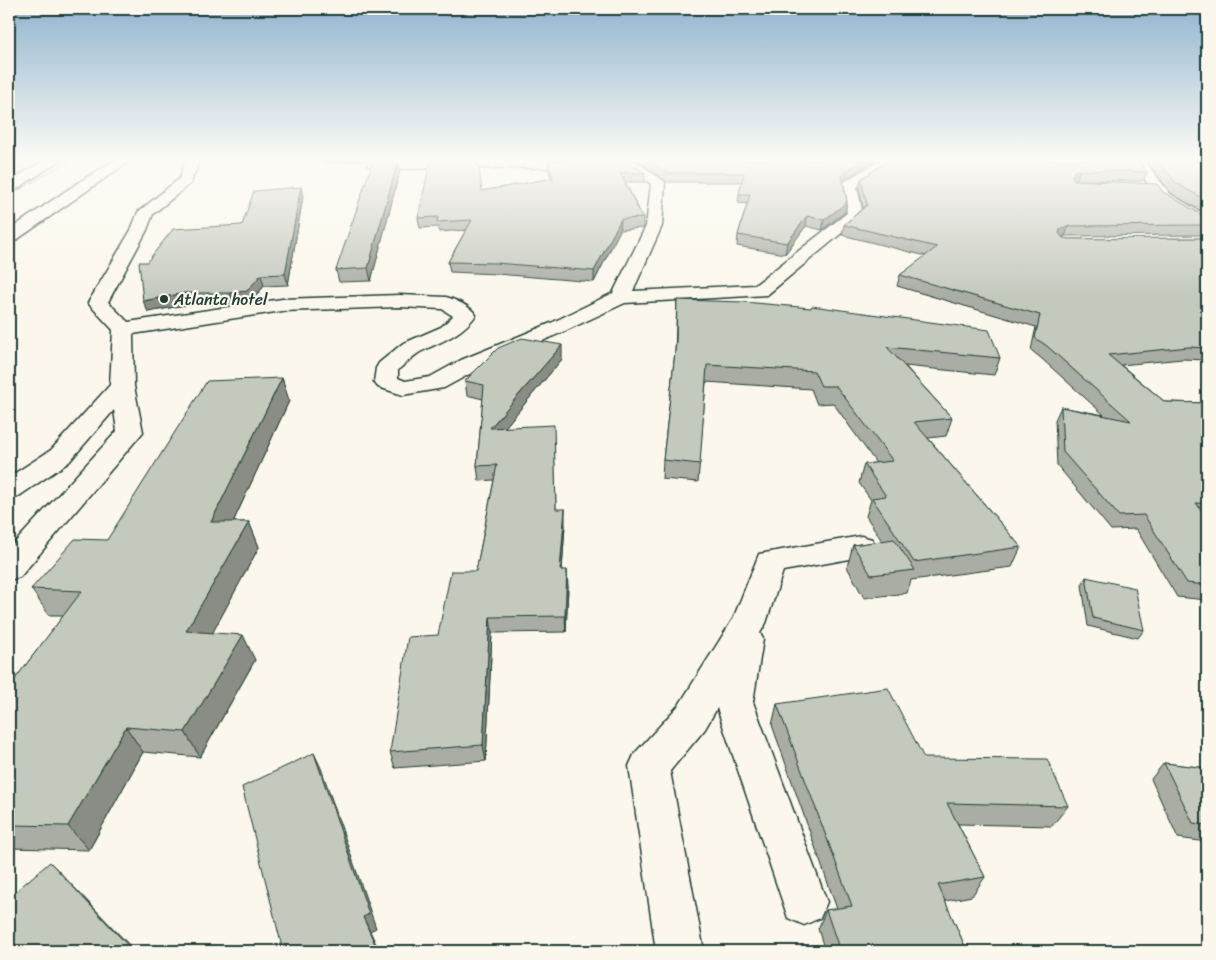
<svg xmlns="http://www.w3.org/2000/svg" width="1216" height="960" font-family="Sriracha,sans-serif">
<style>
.green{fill:#dbdcd1;stroke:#7d8c82}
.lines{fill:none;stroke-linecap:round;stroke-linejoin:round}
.minor-casing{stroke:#1f3d34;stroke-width:3}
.major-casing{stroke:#1f3d34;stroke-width:3}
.minor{fill:#fbf7ec;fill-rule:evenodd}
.major{fill:#fbf7ec;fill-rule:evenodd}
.wall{fill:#a9ada3;stroke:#1f3d34}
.shaded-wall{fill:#898d85;stroke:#1f3d34}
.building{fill:#c4c9be;stroke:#1f3d34}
.poi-dot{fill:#1f3d34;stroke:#fbf7ec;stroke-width:2}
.labels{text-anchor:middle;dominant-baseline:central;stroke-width:4.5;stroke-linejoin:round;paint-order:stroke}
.far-poi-label{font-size:16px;fill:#1f3d34;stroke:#fbf7ec;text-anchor:start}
</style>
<rect width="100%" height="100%" fill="#fbf7ec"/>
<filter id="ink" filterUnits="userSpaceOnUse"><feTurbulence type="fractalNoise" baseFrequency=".02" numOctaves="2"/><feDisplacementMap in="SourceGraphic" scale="10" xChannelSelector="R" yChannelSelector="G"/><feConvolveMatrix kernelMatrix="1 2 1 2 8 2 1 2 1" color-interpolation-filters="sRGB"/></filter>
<g filter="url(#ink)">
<path class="green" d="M9,160h62l-62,36z"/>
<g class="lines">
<g class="minor-casing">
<g id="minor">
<path d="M44,160h16l-46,31 -5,1v-10z"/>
<path d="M185,160h14l-8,23 -38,31 -6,16 -39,72 20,20 154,-23 117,-4 47,2c10,3 24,9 30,18 -14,20 -36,27 -56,37 -8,5 -15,12 -22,18v8l7,3 25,-4 31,-17 90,-37 62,-30 33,-67 5,-42 -25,-17 -252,2 -7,-4 2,-5h265l31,22 -3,44 -29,65 122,-6 92,-72 -5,-28 2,-3 37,-22h16l-40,27 6,27 -2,3 -94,78 -142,8 -60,28 -88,39 -33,18 -41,7 -25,-8 -4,-5 2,-14 3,-5 23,-19 39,-17 12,-11 -11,-7 -43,-2 -117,4 -149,23 1,52 9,46 -123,145 -11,3v-31l108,-118 -3,-21 -45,52 -50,34 -10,3v-22l42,-27 59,-65 3,-55 -25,-27 43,-73 7,-18 42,-34z"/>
<path d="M1131,160h13l26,34 37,22v12l-6,-2 -41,-26z"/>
<path d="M861,536l11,3 4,8 -4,8 -89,16 -17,52 -6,10 3,6 -10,63 74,200 -7,16 -16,7 -16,-7 -71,-210 -12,21 -35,42 34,180h-48l-27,-185 6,-13 44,-48 54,-86 26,-65z"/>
</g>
</g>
<g class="major-casing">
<path id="major" d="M115,160h16l-116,81 -6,1v-12l70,-48z"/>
</g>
<use href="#minor" class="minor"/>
<use href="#major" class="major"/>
</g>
<g class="wall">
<path d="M322,160h45l-1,1 -44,2z"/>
<path d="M637,160h240l-34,20 4,22 -2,10 -23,18 -16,-4 -21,28 -48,-8 1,-11 9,-31 -9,-1 1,-9 3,-12h-75z"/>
<path d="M889,160l258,12 -4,9 -69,-1 89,12 44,26v17l-142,1 -3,1 1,1 6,1 138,-1v122l-25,-1 -61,6 44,37 42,1v197l-30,-3 -41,-68 -25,1 -54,-65 -2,-45 6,-13 43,8 -62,-56 -11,-9 5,-23 -139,-41 3,-11 26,-19 -84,-21 2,-10 19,-17 -4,-20 2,-9z"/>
<path d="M1146,160h61v54l-36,-21z"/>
<path d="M548,161l97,12v9h-20l18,36v10l-23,2 -26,52 -97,-8 -47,-2 -2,-10 18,-32 -27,2 -1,-5 -18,1 -2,-10 64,-27 69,-12 -3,-10z"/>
<path d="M400,171l-29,110 -32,1 -3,-12z"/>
<path d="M303,196l-15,89 -24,1 -13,16 -17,2h-44l-42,8 -1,-50 95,-37z"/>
<path d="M677,300l323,58 -6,17 -89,-9 47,52 -6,18 -18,2 93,109 -9,20 -101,13 -4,13 -43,5 -17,-31 6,-22 29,-4 -16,-25 5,-16 -12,-17 5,-19 12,-1 -43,-60 -16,1 -6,-15 -105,-7 -8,100 -36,-3 1,-19 12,-109z"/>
<path d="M562,359l-57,68 49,13 2,69 9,16 -3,45 6,16 -2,46 -74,1 -6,128 -91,7 -5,-16 48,-117 38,-64 18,-91 -15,1 -2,-15 6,-67 -16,-4 -2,-14z"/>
<path d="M282,378l7,23 -56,121h16l10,25 -47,86 43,27 -55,97 -57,-5 -54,98 -80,-2v-165l6,-4 49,-64h-15l-18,-26 76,-49z"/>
<path d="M1086,577l58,53 -6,8 -50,-12 -6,-41z"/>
<path d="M777,704l147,54 144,48 -16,20 -94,-2 27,53 -13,19 -27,5 22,50h-142l-7,-22 8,-19 11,-1 -65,-184z"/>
<path d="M1164,763l43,5v74l-29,-4 -27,-59z"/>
</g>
<g class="shaded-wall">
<path d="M864,160h13l-34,20 -1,-4 3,-5z"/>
<path d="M398,161l2,10 -29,110 -3,-13z"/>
<path d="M1080,170l-3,9 -5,1v-5l3,-4z"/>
<path d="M301,187l2,9 -15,89 -3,-11z"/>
<path d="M847,202l-2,10 -23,18 2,-10z"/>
<path d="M807,216l-1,10 -21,28 2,-11z"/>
<path d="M621,219l-1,11 -26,52v-11z"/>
<path d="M1069,226l-4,10 -8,2 4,-10z"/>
<path d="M261,275l3,11 -13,16 -17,2 -4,-11z"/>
<path d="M185,293l5,11 -42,8 -5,-11z"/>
<path d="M562,345v14l-70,84 -2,-15z"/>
<path d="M282,378l7,23 -67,145 -11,-24z"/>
<path d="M565,509v16l-4,61 -1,-16z"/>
<path d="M249,522l10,25 -59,109 -14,-25z"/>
<path d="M567,570l1,16 -2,46 -1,-16z"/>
<path d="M490,617l2,16 -6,128 -3,-16z"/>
<path d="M243,635l12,25 -55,97 -15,-25z"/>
<path d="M126,727l17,25 -54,98 -21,-24z"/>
<path d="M314,753l7,15 55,160 -6,3 9,20 -16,-34z"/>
<path d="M50,862l21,22 64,67h-2z"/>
</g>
<g class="building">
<path d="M583,160h43l19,13h-25l23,45 -22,1 -27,52 -98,-8 -48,-1 24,-42 -35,2 1,-5 -20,1 12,-56 48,-1 4,30 71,-13 -5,-17z"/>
<path d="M649,160h215l-19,11 -3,5 5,26 -23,18 -17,-4 -20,27 -49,-8 12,-41h-11l5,-21h-77z"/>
<path d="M889,160h250l8,12 -67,-2 -5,1 -3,4 2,5 83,4 6,8 44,26v7l-138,1 -8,2 -2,5 4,5 6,1 138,-1v110l-18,-1 -81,8 57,47 42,1v101l-11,-1 11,15v67l-20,-2 -43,-68 -25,1 -56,-64 -2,-45 70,14 -84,-75 -12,-8 5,-23 -140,-40 37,-28 -93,-22 23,-20 -6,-26z"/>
<path d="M1157,160h50v41l-31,-18z"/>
<path d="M373,161h25l-30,107 -32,2z"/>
<path d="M301,187l-16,87 -24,1 -14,16 -17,2h-45l-42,8 -4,-39h8l26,-33 69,-4 12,-34z"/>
<path d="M677,300l67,2 67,6 1,-2 177,24 11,28 -113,-11 65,71 -38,4 107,125 -107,15 -42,-64 14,-2 -22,-32 29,-3 -57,-75h-15l-7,-15 -107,-6 -7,99 -37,-4 13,-117z"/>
<path d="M522,338l40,7 -72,83 64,-3 2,84h9l-5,61h7l-2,46 -75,1 -7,128 -93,7 18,-115 30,-2 13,-64h25l21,-106 -20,1 7,-81 -19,-4 33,-33z"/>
<path d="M282,378l-71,144h38l-63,109 57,4 -58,97 -59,-5 -58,99 -59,-1v-142l2,-4h4l67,-88 -51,-2 44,-50 32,1 100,-159z"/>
<path d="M894,539l21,31 -44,5 -18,-30z"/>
<path d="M1086,577l49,11 9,42 -51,-12z"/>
<path d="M888,688l36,70 123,1 21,47 -121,-3 38,74 -47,8 29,66h-127l-14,-41 26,-4 -75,-202z"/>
<path d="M314,753l55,161 -6,3 15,34h-95l-41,-164z"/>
<path d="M1164,763l43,5v57l-14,-2z"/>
<path d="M50,862l83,89h-124v-54z"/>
</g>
</g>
<linearGradient id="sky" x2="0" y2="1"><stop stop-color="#90b4cf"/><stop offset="0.54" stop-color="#fdfbf6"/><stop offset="1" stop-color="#fdfbf6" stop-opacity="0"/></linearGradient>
<rect width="1216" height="295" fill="url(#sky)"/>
<circle class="poi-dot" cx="164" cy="299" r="5"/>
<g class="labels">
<g class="far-poi-label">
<text x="174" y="299">Atlanta hotel</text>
</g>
</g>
<rect width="1216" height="960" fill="none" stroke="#fbf7ec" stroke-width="30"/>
<rect x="15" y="15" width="1186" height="930" fill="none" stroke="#1f3d34" stroke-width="2" filter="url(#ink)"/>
</svg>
